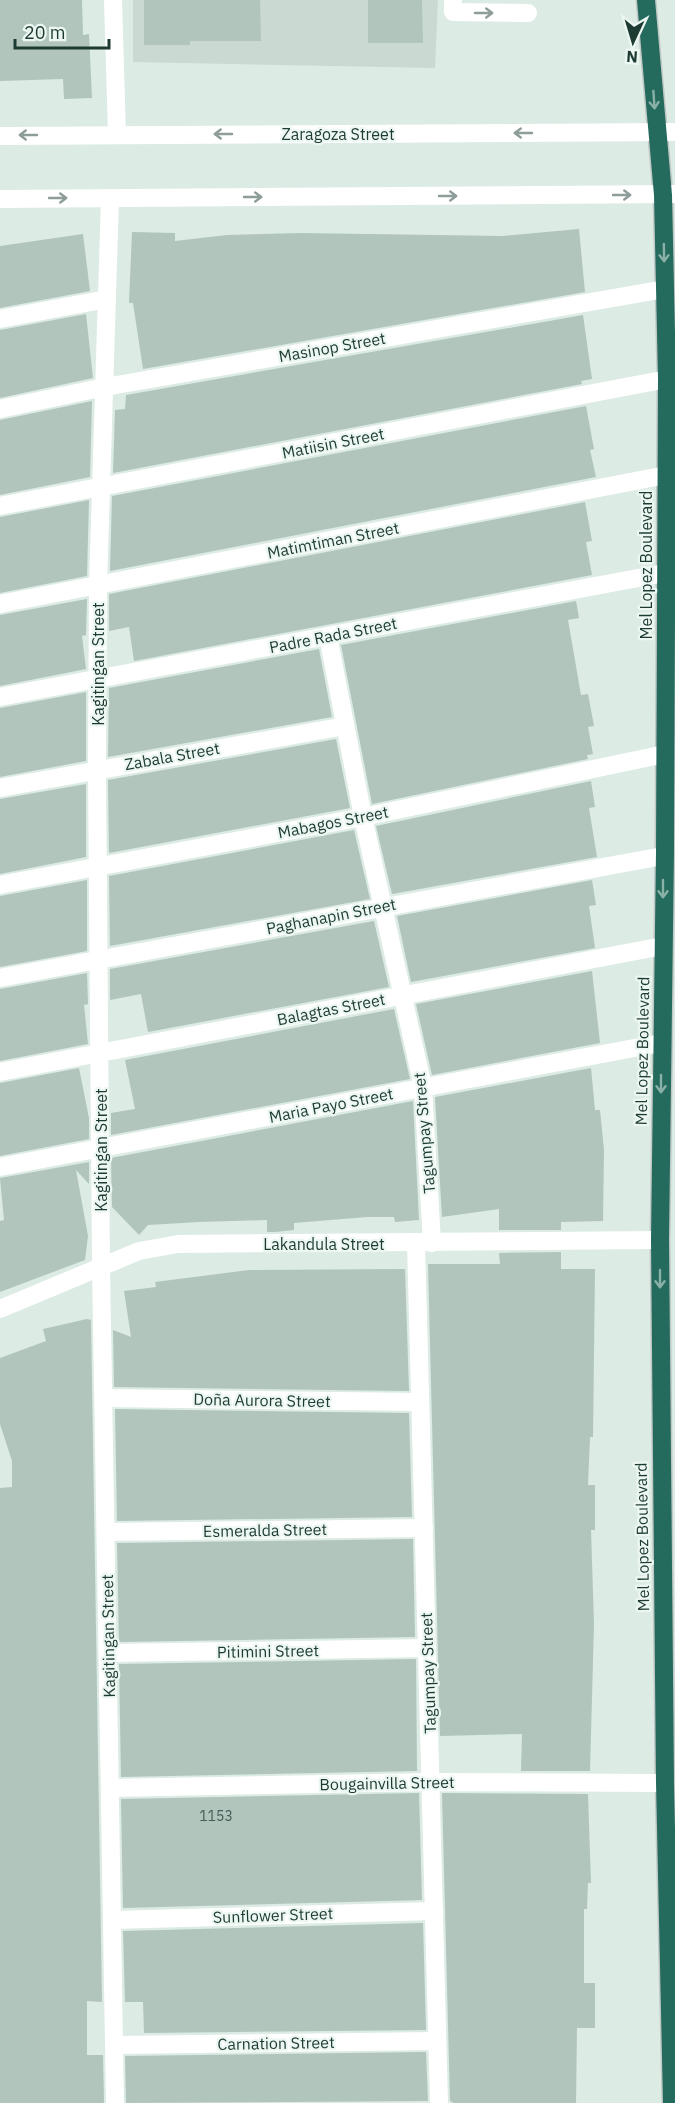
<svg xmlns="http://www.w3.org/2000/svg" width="675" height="2103" font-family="'IBM Plex Sans',sans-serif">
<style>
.built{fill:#cadad3}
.building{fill:#b1c5bd}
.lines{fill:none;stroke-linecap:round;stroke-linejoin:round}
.highway-casing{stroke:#c0c8c6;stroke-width:21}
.minor{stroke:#fff;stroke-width:18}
.highway{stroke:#256b5d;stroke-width:18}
.oneway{stroke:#8e9d99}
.oneway2{stroke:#89b1a8}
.labels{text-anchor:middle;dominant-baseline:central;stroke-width:4.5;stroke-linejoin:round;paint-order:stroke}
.number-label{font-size:14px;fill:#425e56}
.street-label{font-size:16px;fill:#1d3b33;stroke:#edf7f2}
</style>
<rect width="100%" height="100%" fill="#dcebe4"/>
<path class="built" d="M133,0h305l-3,68 -302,-6z"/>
<g class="building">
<path d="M0,0h82l1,35 6,-1 3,64 -28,1 -1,-20 -63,2z"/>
<path d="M144,0h116l1,41h-71v4h-46z"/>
<path d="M368,0h54l1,43h-55z"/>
<path d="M579,229l6,63 -442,77 -10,-66h-4l3,-71 43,1v8l52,-6 74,-2 201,3z"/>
<path d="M83,234l7,57 -90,17v-62z"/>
<path d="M86,314l7,64 -93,20v-68z"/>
<path d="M583,315l9,64 -11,2 1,3 -469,89 2,-63 10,-1 1,-14z"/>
<path d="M92,401l-2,76 -90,18v-75z"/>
<path d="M586,406l8,43 -4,1 6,27 -486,94 2,-75z"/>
<path d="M89,500l-2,76 -87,17v-76z"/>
<path d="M585,502l7,39 -6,1 6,33 -458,86 -5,-34 -20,4v-37z"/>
<path d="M87,599l-1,36 -4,1 4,33 -86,17v-71z"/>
<path d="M576,601l3,17 -11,2 13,75 7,-1 6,32 -6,1 5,27 -6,1 1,4 -216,45 -31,-159z"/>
<path d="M319,649l13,68 -224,40 1,-69z"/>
<path d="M86,692v69l-86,16v-69z"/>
<path d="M336,739l14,69 -241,45 -1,-73z"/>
<path d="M591,781l4,26 -6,1 8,49 -205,37 -16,-68z"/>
<path d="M86,784v73l-86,17v-75z"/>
<path d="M354,830l16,69 -260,47 -1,-70z"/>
<path d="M87,880v71l-87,16v-71z"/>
<path d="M592,880l4,25 -7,1 6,42 -184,34 -14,-66z"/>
<path d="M374,921l15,66 -241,45 -7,-38 -31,6v-31z"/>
<path d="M592,971l8,72 -168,32 -16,-71z"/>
<path d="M87,973l1,31 -4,1 4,39 -88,17v-72z"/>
<path d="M394,1009l16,70 -299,56v-22l24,-4 -10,-49z"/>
<path d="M79,1068l10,50v21l-89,17v-73z"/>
<path d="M591,1068l4,42h5l4,40 -1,71 -42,1v8h-62v-21l-57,8 -7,-120z"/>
<path d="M413,1101l6,119 -24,2 -1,-5h-27l-73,6v7l-19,2h-8v-12l-68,2 -51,3 -9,10 -27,-28 -1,-49z"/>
<path d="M89,1162v22l-13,-14 12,66 -3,24 -85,32v-71l4,-1 -4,-42z"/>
<path d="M561,1252v17h34l-2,168h-3l-2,48h7v45h-4l3,94 -4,147h-69l1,-37 -82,2 -12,-472h72l-1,-11z"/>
<path d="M405,1269l4,122 -295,-4 -1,-57 18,7 -7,-46 32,-4 -1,-5 94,-12z"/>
<path d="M87,1319l4,1 11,682 -15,-1v54h16l1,48h-104v-615l12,-1v-26l-12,-37v-66l46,-17 -3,-12z"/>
<path d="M115,1409l294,4 3,104 -295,4z"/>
<path d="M413,1539l2,98 -296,5 -2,-99z"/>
<path d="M416,1659l1,112 -296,6 -2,-113z"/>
<path d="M419,1793l3,107 -299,8 -2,-109z"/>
<path d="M442,1793l146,1 3,89h-3l-1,26h-3v74h11v45h-18l-1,75h-122l-4,-2z"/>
<path d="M423,1923l3,107 -282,3 -1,-31h-18l-2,-71z"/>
<path d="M426,2052l2,49 -302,2 -1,-47z"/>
</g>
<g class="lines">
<g class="highway-casing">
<path id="highway" d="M646,0l17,195 4,184 -2,472 -5,389 5,543 7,320"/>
</g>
<g class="minor">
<path d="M113,0l4,135"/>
<path d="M453,0v12l75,1"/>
<path d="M0,136l675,-4"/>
<path d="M110,198l-12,388 -1,184 4,497 14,836"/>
<path d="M0,199l675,-5"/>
<path d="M0,319l107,-20"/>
<path d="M0,409l105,-22 560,-98"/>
<path d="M0,506l667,-127"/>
<path d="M0,604l666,-129"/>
<path d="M328,636l35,181 60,270 9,156"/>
<path d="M0,697l665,-124"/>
<path d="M0,788l345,-62"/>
<path d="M0,885l363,-68 302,-63"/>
<path d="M0,978l663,-122"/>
<path d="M0,1072l663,-126"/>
<path d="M0,1167l661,-124"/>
<path d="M416,1244l23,859"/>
<path d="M0,1309l139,-58 39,-7 482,-4"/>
<path d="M105,1398l315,4"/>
<path d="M106,1532l318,-4"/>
<path d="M108,1653l319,-5"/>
<path d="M110,1788l321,-6 234,1"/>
<path d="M112,1920l322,-9"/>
<path d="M114,2045l323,-4"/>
</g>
<use href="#highway" class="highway"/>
</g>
<defs><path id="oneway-shaft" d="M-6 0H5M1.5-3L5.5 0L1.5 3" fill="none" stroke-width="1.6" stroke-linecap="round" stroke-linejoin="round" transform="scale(1.5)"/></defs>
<g class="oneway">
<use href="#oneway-shaft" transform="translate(484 13)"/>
<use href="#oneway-shaft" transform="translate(523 133) rotate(-180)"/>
<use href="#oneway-shaft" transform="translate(223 134) rotate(180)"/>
<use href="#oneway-shaft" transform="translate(28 135) rotate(180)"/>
<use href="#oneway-shaft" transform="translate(622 195)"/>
<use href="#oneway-shaft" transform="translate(448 196)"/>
<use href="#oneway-shaft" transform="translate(253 197)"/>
<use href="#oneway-shaft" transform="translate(58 198)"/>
</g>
<g class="oneway2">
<use href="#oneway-shaft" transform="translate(654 100) rotate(86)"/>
<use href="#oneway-shaft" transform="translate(664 253) rotate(89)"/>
<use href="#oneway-shaft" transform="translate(663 889) rotate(90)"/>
<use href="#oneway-shaft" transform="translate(661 1084) rotate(90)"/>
<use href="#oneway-shaft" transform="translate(660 1279) rotate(90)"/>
</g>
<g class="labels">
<g class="number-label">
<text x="216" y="1816">1153</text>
</g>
<g class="street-label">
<text x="338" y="134">Zaragoza Street</text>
<text transform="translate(332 347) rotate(-10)">Masinop Street</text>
<text transform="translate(333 443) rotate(-11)">Matiisin Street</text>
<text transform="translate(333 540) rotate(-11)">Matimtiman Street</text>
<text transform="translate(646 565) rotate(-90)">Mel Lopez Boulevard</text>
<text transform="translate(333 635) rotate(-11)">Padre Rada Street</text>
<text transform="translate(98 664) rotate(-90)">Kagitingan Street</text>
<text transform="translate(172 756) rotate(-10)">Zabala Street</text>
<text transform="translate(333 822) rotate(-11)">Mabagos Street</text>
<text transform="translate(331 916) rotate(-11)">Paghanapin Street</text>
<text transform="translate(331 1009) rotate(-11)">Balagtas Street</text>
<text transform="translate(642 1051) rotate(-89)">Mel Lopez Boulevard</text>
<text transform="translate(331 1105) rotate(-11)">Maria Payo Street</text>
<text transform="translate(424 1133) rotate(-95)">Tagumpay Street</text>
<text transform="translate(101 1150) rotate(-90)">Kagitingan Street</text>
<text x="324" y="1244">Lakandula Street</text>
<text transform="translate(262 1400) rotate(1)">Doña Aurora Street</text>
<text transform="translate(265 1530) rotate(-1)">Esmeralda Street</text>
<text transform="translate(642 1537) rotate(-91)">Mel Lopez Boulevard</text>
<text transform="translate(108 1636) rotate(-91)">Kagitingan Street</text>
<text transform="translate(268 1651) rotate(-1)">Pitimini Street</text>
<text transform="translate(428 1673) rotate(-92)">Tagumpay Street</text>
<text transform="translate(387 1783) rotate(-1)">Bougainvilla Street</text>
<text transform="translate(273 1915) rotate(-2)">Sunflower Street</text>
<text transform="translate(276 2043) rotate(-1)">Carnation Street</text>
</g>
</g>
<g transform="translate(633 42) rotate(184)" stroke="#edf7f2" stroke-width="4.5" paint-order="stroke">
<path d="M0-4.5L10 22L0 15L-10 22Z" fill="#1d3b33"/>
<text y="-9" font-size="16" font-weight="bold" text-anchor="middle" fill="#1d3b33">N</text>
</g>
<path d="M15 39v9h94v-9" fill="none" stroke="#1d3b33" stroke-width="3"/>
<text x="24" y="39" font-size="18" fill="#1d3b33" stroke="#edf7f2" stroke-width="4.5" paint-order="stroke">20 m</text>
</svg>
